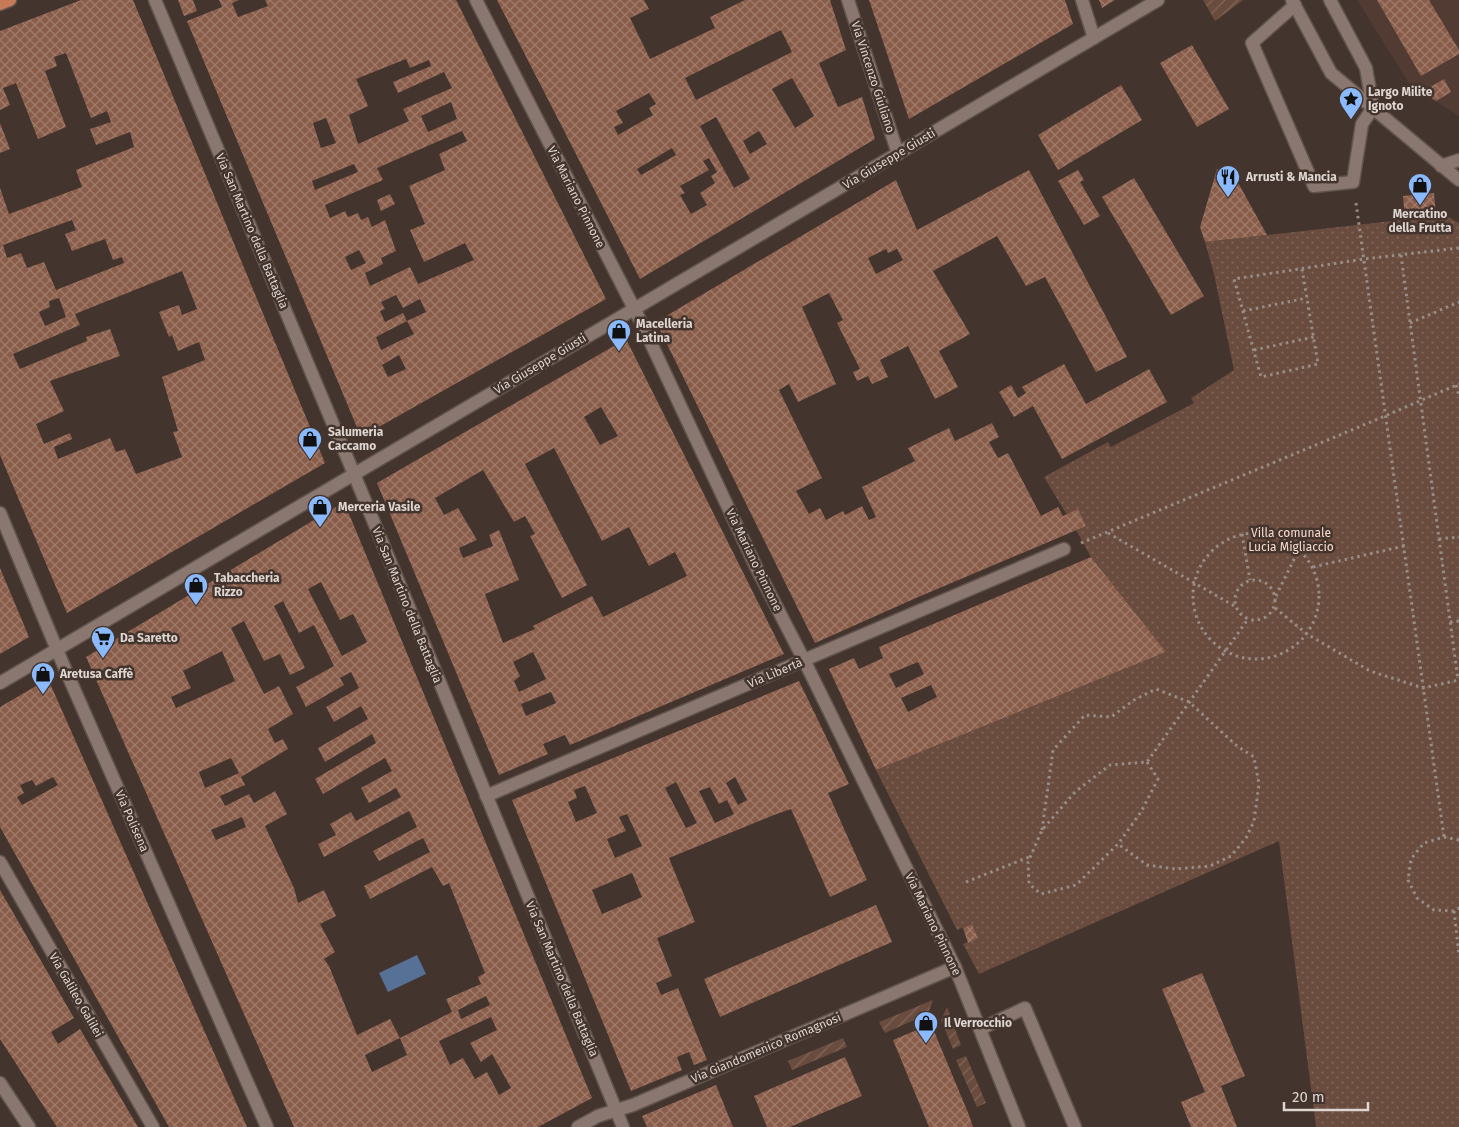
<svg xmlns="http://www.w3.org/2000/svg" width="1459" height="1127" font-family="'Fira Sans',sans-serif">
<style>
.built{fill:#513b32}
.park{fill:url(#park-dots)}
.garden{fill:url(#garden-furrows)}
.water{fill:#567096}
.building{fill:url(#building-cross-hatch);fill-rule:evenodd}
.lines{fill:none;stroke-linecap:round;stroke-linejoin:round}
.minor-casing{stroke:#60534d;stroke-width:15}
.major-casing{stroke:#60534d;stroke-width:15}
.path{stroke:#988c87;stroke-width:3;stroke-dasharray:2.5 4;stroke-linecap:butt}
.minor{stroke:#897770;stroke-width:12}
.major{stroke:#c77a58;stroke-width:12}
.labels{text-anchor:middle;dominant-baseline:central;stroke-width:5;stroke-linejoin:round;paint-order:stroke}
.street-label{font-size:12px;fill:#dfd5d1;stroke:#43342d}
.poi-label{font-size:12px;font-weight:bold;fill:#dfd5d1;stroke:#43342d;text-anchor:start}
.park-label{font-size:12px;fill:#f9dacd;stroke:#43342d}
</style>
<defs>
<pattern id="park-dots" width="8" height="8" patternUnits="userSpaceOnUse" patternTransform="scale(1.25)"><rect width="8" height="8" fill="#6a4c3f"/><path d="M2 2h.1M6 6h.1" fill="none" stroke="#7f655a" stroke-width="1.8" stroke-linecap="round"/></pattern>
<pattern id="garden-furrows" width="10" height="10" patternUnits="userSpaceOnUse" patternTransform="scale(1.25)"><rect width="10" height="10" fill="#6a4c3f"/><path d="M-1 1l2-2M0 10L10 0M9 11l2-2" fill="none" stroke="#7f655a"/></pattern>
<pattern id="building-cross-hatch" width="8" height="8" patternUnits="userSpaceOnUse" patternTransform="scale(1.25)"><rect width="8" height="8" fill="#8a5d4a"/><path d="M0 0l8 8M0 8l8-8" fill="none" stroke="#9f7b6b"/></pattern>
</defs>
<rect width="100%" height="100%" fill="#43342d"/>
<path class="built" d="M1357,0h102v116l-49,-31z"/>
<path class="park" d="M1445,215l14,8v904h-143l-37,-286 -300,133 -16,-30 15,-6 -6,-14 -15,6 -81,-160 290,-118 -75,-95 -15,-27 10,-4 -8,-16 -11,5 -23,-38 64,-35 3,5 83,-44 -3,-5 43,-28 -20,-96 -9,-32z"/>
<g class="garden">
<path d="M1203,0h40l-28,21z"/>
<path d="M933,1000l-5,14 -43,19 -6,-11z"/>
<path d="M947,1007l14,38 -8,4 -12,-29z"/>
<path d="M843,1038l4,9 -55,23 -4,-9z"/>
<path d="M966,1056l20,47 -9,4 -21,-47z"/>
</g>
<path class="water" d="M417,955l9,19 -38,18 -9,-19z"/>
<g class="building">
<path d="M81,0h52l192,463 -258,150 -67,-158v-267l9,26 73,-27 -6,-17 58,-23 -4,-15 -34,13 -6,-16 21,-7 -4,-11 -16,7 -25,-65 -12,4 3,9 -12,5 21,56 -28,12 -22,-56 -13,5 7,17 -10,5v-79zM72,220l4,10 -11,4 7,17 33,-12 8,21 9,-3 2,6 -68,27 -12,-28 -17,6 -6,-15 -14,5 -4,-13zM182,271l15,38 -15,6 -3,-10 -20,7 10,25 3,-2 6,16 21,-9 6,18 -43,17 16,54 -5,1 9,25 -46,17 -11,-25 -9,3 -6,-14 -52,21 -4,-12 18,-8 -2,-6 -26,11 -8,-20 28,-13 -14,-30 70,-25 -10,-27 -24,8 1,4 -67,28 -7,-15 67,-29 -5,-11zM59,298l7,19 -21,9 -6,-14 11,-5 -1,-6z"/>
<path d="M178,0h15l4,11 -13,5z"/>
<path d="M219,0h20l-7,3 6,14 30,-11 -3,-6h191l150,299 -245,138 -174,-416 35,-14zM406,59l4,9 19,-8 2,6 -38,16 5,11 46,-21 8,16 -49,21 6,12 -51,23 -9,-29 19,-9 -12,-27zM451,102l6,17 -29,13 -7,-16zM326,118l10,25 -15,5 -8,-25zM462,131l5,10 -28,13 6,16 -36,16 16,38 -15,6 14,32 41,-19 9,17 -56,24 -8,-17 -40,19 -5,-13 18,-9 -2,-6 15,-7 -11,-31 -13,7 -4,-10 -7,3 -3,-7 -10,4 -3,-6 -15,7 -5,-13 58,-25 -6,-12zM354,164l4,8 -43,18 -3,-9zM359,250l7,13 -15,7 -6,-13zM396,295l7,13 17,-9 6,13 -19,9 7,13 -33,16 -5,-13 31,-16 -4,-8 -18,9 -5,-11 5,-2 -4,-7zM399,355l7,14 -18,8 -6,-12z"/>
<path d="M497,0h147l5,9 -19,9 20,41 65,-31 -5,-11 35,-17h85l16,50 -27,13 19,44 24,-10 13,42 -235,140zM781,30l11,22 -96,48 -11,-22zM792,78l22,38 -19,12 -23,-39zM649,93l7,11 -7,4 4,7 -35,20 -4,-8 9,-4 -7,-12zM716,117l34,62 -16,9 -34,-62zM759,131l8,13 -17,10 -7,-13zM672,148l4,7 -35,20 -4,-6zM709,158l8,14 -6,4 4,7 -15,10 7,12 -16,9 -11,-19 5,-2 -5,-7 29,-16 -6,-9z"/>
<path d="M869,0h196l8,24 -164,95z"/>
<path d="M1099,0h16l-13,8z"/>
<path d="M1377,0h52l30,50v4l-38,22z"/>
<path d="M1192,45l37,64 -32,18 -37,-64z"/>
<path d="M1444,79l7,13 -15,9 -14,-9z"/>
<path d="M1121,85l21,35 -84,50 -20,-35z"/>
<path d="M0,123l10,26 -10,4z"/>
<path d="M1217,169l14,1 36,65 -62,7 -5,-15z"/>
<path d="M1029,170l98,187 -31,15 -51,-95 -19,9 -29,-50 -64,35 37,63 -31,17 19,36 -23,12 -27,-53 -28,14 8,17 -16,7 -4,-8 -11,5 -4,-9 7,-3 -23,-46 6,-3 -14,-27 -27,14 34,77 -38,18 -9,-18 -10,6 43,88 -26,13 13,23 11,-6 6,12 17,-9 2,4 17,-9 7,14 7,-3 -14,-30 53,-26 -7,-13 41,-20 6,13 37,-18 7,14 -10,5 9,16 10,-5 33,63 17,-9 5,9 15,-7 8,17 -170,72 -101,45 -159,-321 240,-142 21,50zM886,249l2,4 9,-4 6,11 -27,14 -8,-16z"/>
<path d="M1078,170l6,10 -4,2 20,34 -16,9 -26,-44z"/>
<path d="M1134,178l70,118 -33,19 -69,-118z"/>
<path d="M1434,193l2,23 -31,3 -2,-23z"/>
<path d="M390,194l5,10 -14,7 -4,-11z"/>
<path d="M626,339l158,315 -214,91 -5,-10 -22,9 5,10 -49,21 -122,-292zM601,407l17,29 -18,9 -16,-28zM554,448l48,93 27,-14 20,39 26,-14 12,24 -84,41 -11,-21 -59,30 2,3 -32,14 -18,-49 34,-14 -20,-50 -10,5 4,11 -30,12 -4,-10 18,-8 -19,-32 -14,7 -9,-17 48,-28 31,52 11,-6 10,18 -5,2 32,62 25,-13 -62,-121zM533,652l13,27 -27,13 -5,-11 6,-5 -7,-14zM551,692l5,11 -30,13 -5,-12z"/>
<path d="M1064,364l22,40 63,-35 18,33 -105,57 -29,-53 -19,11 -15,-25 12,-7 7,13 8,-5 -4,-6z"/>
<path d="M344,502l248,596 -54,29h-244l-208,-470zM321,582l19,38 13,-6 14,28 -25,14 -34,-67zM283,601l16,32 15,-8 20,41 -38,21 10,20 38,-22 -4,-7 11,-6 8,16 -33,19 8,15 27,-16 7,13 -50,29 7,14 47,-28 4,9 -61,36 8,15 62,-36 7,13 -31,17 8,15 27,-15 5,9 -45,24 -5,-9 -21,12 6,11 -18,9 6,13 85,-46 8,16 -44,24 6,10 44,-23 7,14 -66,34 6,13 62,-32 11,19 6,-3 36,90 -7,4 3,7 -35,15 6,13 -52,26 -10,-19 -33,16 -28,-69 -5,-7 11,-7 -15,-28 16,-8 -12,-26 -26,13 -4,-15 -29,-62 22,-12 -12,-23 -21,12 -5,-9 -24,12 -5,-10 25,-11 -4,-8 47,-28 -5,-10 -8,4 -7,-14 25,-15 -14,-28 -15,8 -33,-66 13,-7 20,40 16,-7 10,21 15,-7 -31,-62zM222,651l13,30 -59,27 -5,-11 20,-9 -8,-17zM231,758l8,15 -34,15 -6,-16zM242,817l4,10 -30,13 -5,-10zM486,996l4,9 -29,14 -3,-9zM491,1017l6,13 -27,13 11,19 11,-8 19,34 -12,7 -12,-23 -12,7 -12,-21 -13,7 -11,-24zM400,1038l7,17 -35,17 -7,-17z"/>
<path d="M1091,557l75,95 -290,118 -47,-101 25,-11 5,11 24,-11 -4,-11zM918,662l6,12 -28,14 -7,-14zM931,685l6,12 -29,15 -7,-14z"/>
<path d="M0,568l29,69 -29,17z"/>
<path d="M48,679l71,160 128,288h-78l-169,-300v-120zM53,777l5,8 -36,20 -5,-8 7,-4 -4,-8 12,-5 4,6z"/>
<path d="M799,681l50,103 -21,9 39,87 -37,17 -39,-88 -17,6 -105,43 26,64 -38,16 15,38 -16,7 5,12 17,-7 29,72 -13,5 -5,-13 -12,5 5,13 -51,21 -119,-291zM735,777l12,23 -9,5 -12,-22zM676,782l21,41 -11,5 -21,-40zM585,786l12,27 -21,9 -8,-20 9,-4 -3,-8zM710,787l9,17 8,-4 7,14 -19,9 -16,-32zM627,814l15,32 -27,12 -8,-19 19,-8 -7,-14zM632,873l10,24 -40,17 -10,-24z"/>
<path d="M0,890l74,128 -23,14 7,12 22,-15 58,98h-81l-57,-88z"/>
<path d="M876,905l16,37 -172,75 -16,-38z"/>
<path d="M972,924l6,14 -10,5 -5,-15z"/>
<path d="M1202,973l43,103 -24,10 16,41h-46l-10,-25 24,-10 -43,-103z"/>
<path d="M931,1024l38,91 4,12h-44l-36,-87z"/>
<path d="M845,1057l17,39 -72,31h-23l-13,-31z"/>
<path d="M716,1085l17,42h-86l-5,-11z"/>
</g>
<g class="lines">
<g class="minor-casing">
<g id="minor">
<path d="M155,0l199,474 269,653"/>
<path d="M476,0l165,322 116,247 47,91 151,307 64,160"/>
<path d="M848,0l50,154"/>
<path d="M1082,0l12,38"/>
<path d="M1292,0l39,73 128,107"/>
<path d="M1295,5l-43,38 62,143 39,-4 9,-58 11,-16 -7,-40 -36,-68"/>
<path d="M1441,166l18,-6"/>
<path d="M0,513l63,151 204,463"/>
<path d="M0,683l1158,-683"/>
<path d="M486,796l578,-247"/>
<path d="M0,862l153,265"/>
<path d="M980,1029l45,-21 50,119"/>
<path d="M0,1083l29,44"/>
<path d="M578,1127l20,-11 35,-11 322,-138"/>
</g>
</g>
<g class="major-casing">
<path id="major" d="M0,4l10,-4"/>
</g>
<g class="path">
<path d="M1356,203l88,634"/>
<path d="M1401,255l57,425"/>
<path d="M1302,269l16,95 -57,13 -27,-98 130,-20 95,-11"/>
<path d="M1243,311l64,-13"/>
<path d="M1410,323l49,-21"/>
<path d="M1254,350l60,-13"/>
<path d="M1456,385l3,11"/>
<path d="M1108,533l128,74"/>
<circle cx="1256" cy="596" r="63"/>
<path d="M1242,534l8,46"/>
<path d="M1439,539l20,-2"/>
<path d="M1081,543l304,-127 74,-32"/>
<path d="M1313,567l91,-21"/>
<circle cx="1255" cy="600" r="20"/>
<path d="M1276,596l23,-47"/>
<path d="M1275,608l32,26 63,37 53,17 36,-8"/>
<path d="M1450,622l9,-1"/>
<path d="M1147,762l11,17 -17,33 -23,32 -42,41 -35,9 -12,-10 -1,-22 14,-32 33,-38 35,-27 37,-3 101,-143"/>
<path d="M1042,830l11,-80 32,-35 26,2 23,-17 22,-11 33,13 48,44 17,11 5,27 -5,37 -8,17 -15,18 -21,10 -35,3 -28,-4 -29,-21"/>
<path d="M1459,840l-15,-3 -20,6 -13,16 -3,21 9,18 17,12 20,1 5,-3"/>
<path d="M966,882l63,-25"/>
<path d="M1454,911l5,44"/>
</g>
<use href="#minor" class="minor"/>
<use href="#major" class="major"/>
</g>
<defs>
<g id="sight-pin" transform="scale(1.25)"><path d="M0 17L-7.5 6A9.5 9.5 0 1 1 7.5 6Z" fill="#8bbafc" stroke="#43342d"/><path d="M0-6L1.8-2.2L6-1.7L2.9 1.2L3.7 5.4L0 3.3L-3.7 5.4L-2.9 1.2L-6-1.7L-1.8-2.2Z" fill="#111"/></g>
<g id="restaurant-pin" transform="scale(1.25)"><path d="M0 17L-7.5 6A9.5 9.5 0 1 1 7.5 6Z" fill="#8bbafc" stroke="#43342d"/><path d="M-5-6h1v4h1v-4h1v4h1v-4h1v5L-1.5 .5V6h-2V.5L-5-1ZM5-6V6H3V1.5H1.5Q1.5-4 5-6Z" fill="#111"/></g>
<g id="shop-pin" transform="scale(1.25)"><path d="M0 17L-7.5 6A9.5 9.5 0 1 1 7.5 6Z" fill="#8bbafc" stroke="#43342d"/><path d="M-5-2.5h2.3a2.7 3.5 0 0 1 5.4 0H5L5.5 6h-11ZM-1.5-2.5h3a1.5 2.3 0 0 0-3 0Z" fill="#111"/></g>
<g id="supermarket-pin" transform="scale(1.25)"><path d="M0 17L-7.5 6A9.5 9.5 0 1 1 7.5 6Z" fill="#8bbafc" stroke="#43342d"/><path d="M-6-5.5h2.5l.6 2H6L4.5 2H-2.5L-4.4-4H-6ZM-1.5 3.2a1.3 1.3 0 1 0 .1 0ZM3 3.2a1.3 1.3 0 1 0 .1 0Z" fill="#111"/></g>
</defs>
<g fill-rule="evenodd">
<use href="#sight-pin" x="1351" y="99"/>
<use href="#restaurant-pin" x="1228" y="177"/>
<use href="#shop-pin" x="1420" y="185"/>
<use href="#shop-pin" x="619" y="331"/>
<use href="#shop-pin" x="310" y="439"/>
<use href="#shop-pin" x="320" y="507"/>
<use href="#shop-pin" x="196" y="585"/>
<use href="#supermarket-pin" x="103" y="638"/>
<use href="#shop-pin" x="43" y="674"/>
<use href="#shop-pin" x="926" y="1023"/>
</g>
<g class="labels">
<g class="street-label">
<text transform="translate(873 77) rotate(72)">Via Vincenzo Giuliano</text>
<text transform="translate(889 159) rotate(-31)">Via Giuseppe Giusti</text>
<text transform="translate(576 197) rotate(63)">Via Mariano Pinnone</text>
<text transform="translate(252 231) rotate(67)">Via San Martino della Battaglia</text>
<text transform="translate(540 364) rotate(-31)">Via Giuseppe Giusti</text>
<text transform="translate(754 560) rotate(64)">Via Mariano Pinnone</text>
<text transform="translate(407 605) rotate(68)">Via San Martino della Battaglia</text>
<text transform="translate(775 673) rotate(-23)">Via Libertà</text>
<text transform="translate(132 821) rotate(66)">Via Polisena</text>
<text transform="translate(933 924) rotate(64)">Via Mariano Pinnone</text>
<text transform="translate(562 979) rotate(67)">Via San Martino della Battaglia</text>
<text transform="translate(76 995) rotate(60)">Via Galileo Galilei</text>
<text transform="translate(766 1048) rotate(-23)">Via Giandomenico Romagnosi</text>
</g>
<g class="poi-label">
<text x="1368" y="92">Largo Milite<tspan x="1368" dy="14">Ignoto</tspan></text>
<text x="1246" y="177">Arrusti &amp; Mancia</text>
<text x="1420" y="214" text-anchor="middle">Mercatino<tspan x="1420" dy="14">della Frutta</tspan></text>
<text x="636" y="324">Macelleria<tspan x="636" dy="14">Latina</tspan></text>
<text x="328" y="432">Salumeria<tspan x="328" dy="14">Caccamo</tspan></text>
<text x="338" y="507">Merceria Vasile</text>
<text x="214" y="578">Tabaccheria<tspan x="214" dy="14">Rizzo</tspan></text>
<text x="120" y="638">Da Saretto</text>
<text x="60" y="674">Aretusa Caffè</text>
<text x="944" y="1023">Il Verrocchio</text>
</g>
<g class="park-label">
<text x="1291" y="533">Villa comunale<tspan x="1291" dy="14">Lucia Migliaccio</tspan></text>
</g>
</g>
<path d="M1284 1102v8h84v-8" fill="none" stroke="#dfd5d1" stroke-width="2.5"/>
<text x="1292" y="1102" font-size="15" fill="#dfd5d1" stroke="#43342d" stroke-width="4" paint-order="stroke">20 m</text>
</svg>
